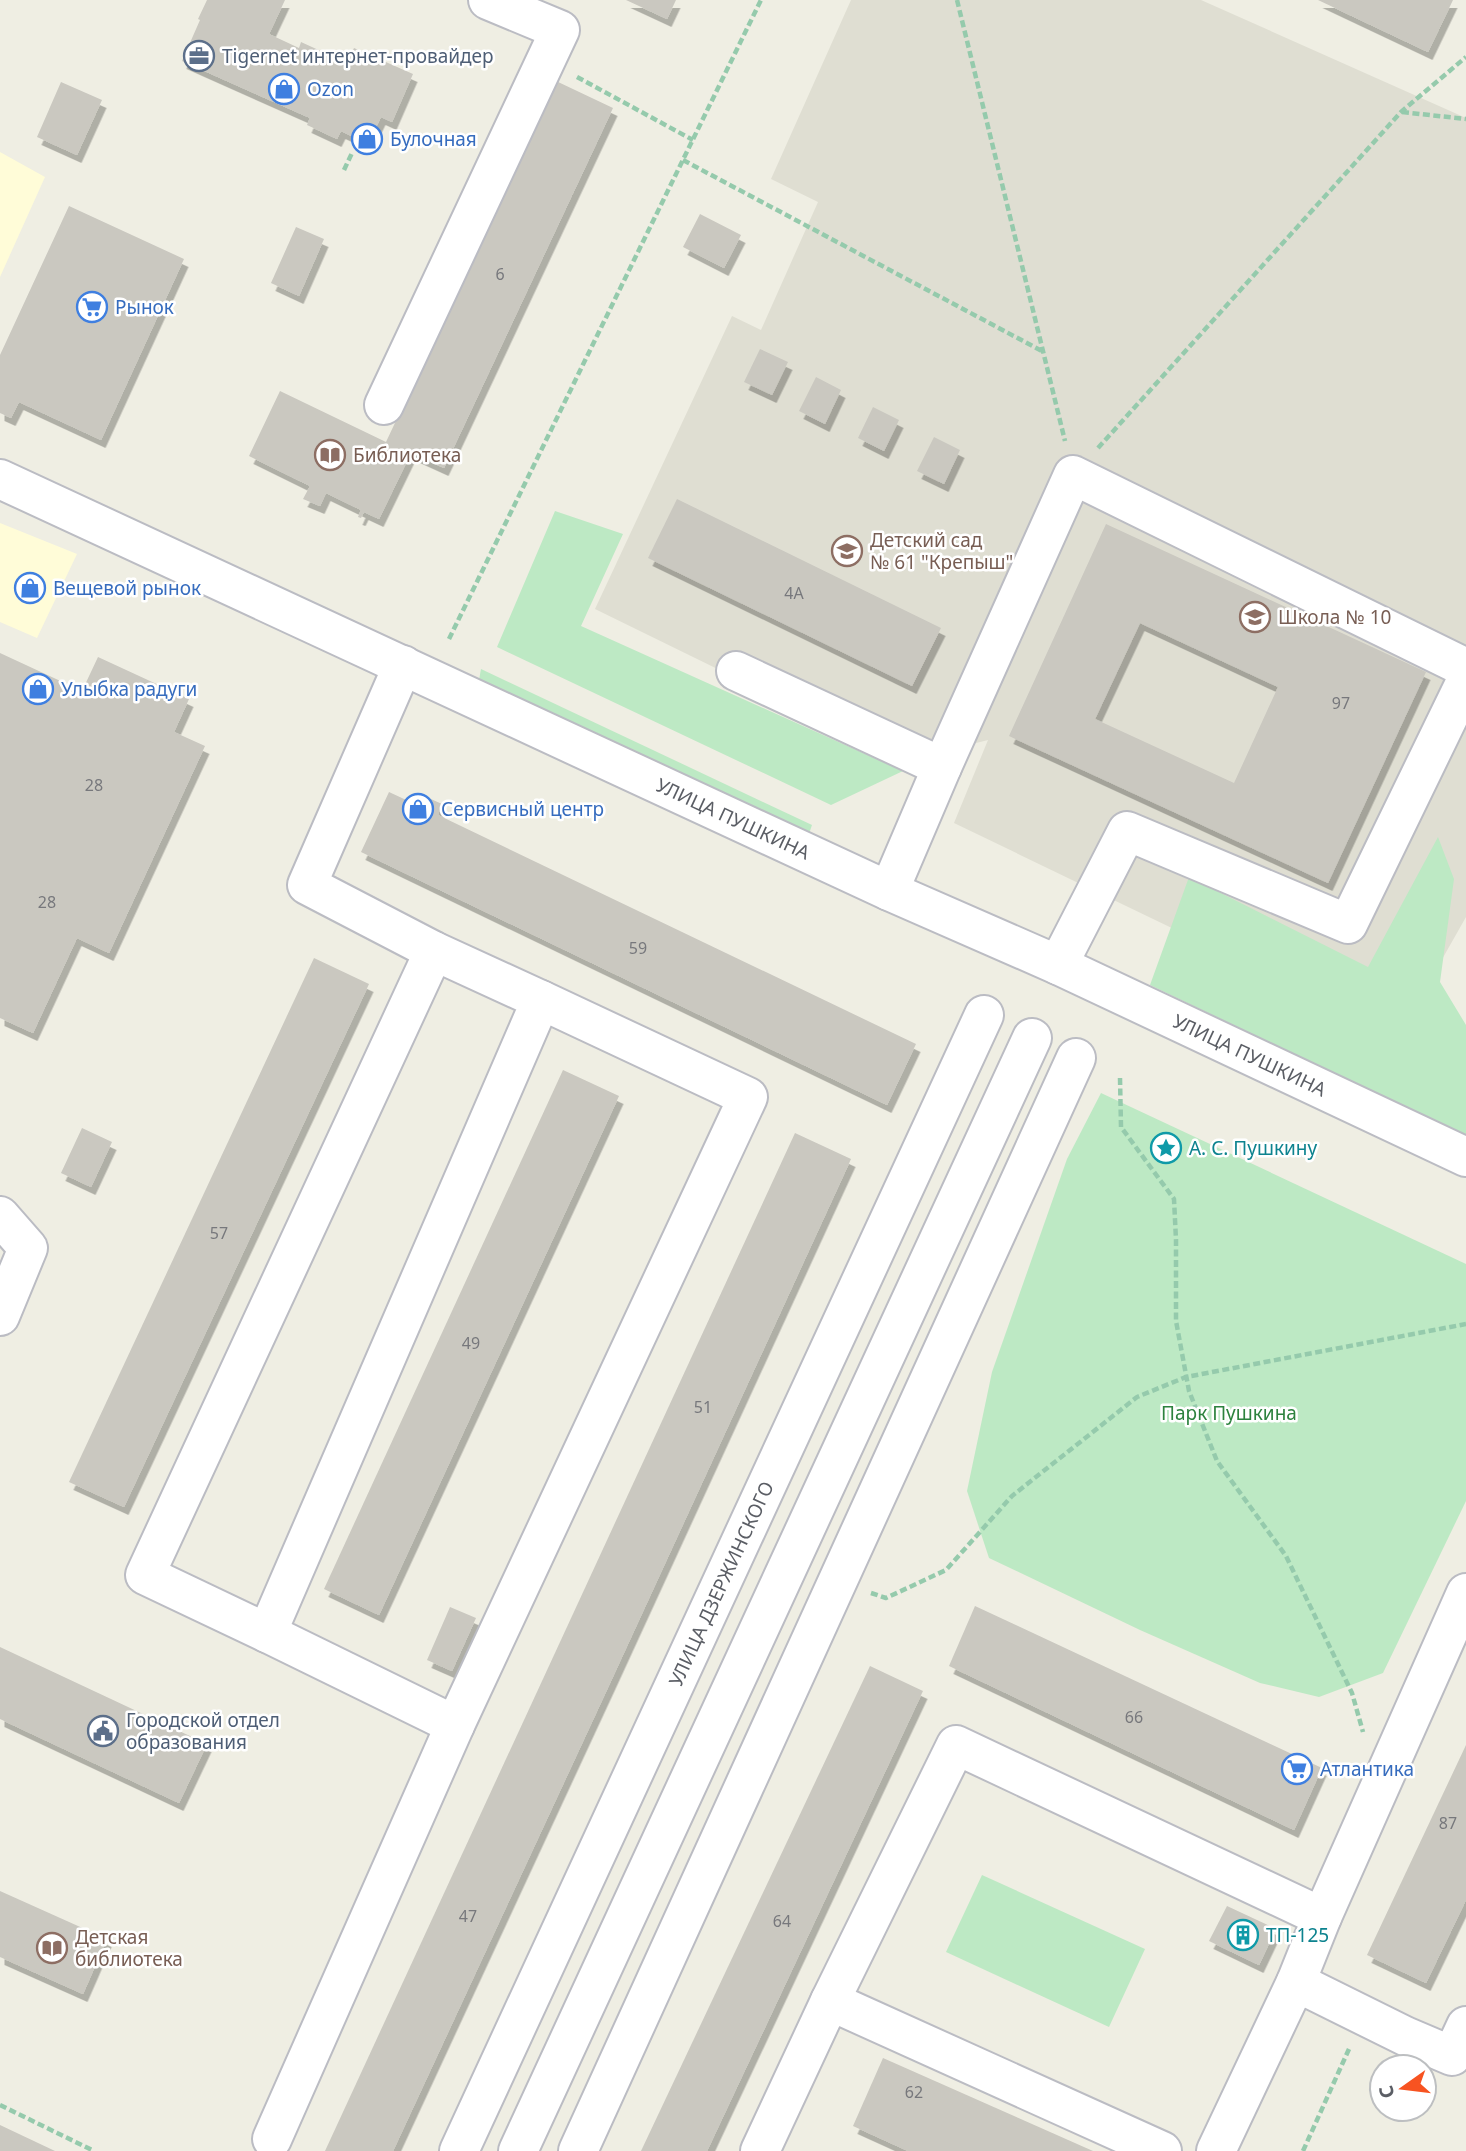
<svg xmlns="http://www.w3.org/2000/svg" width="1466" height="2151" font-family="'Noto Sans',sans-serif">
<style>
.commercial{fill:#fffcd8}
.education{fill:#dfded2}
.green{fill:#bde9c4}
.building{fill:#cac8c0;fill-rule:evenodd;filter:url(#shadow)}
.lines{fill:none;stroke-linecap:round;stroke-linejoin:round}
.minor-casing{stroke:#bbbcc3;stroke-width:42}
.path{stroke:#95caac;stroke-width:4.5;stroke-dasharray:7 3.5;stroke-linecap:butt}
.minor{stroke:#fff;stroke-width:38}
.labels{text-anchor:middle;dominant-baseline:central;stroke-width:5;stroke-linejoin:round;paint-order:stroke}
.number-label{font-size:16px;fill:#77787c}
.service-label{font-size:19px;fill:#4e5e75;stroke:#fff;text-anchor:start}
.shop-label{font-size:19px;fill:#366cbe;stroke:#fff;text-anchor:start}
.education-label{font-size:19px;fill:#785e54;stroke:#fff;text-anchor:start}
.street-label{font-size:19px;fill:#5b5e65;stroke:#fff}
.culture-label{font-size:19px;fill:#0d838f;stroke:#fff;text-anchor:start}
.park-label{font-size:19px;fill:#2d823e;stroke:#fff}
</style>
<defs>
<filter id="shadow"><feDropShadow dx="4.5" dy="8" stdDeviation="0" flood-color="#0004"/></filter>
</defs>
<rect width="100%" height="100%" fill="#efeee3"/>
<g class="commercial">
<path d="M0,152l45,25 -45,100z"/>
<path d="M0,523l77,31 -40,84 -37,-16z"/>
</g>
<path class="education" d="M851,0h350l265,118v799l-68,120 -444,-214 34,-83 -83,21 -310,-152 137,-293 29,14 57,-128 -47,-23z"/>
<g class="green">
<path d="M555,511l68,23 -42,92 322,145 -72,34 -334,-158z"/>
<path d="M481,669l331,156 -9,26 -326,-160z"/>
<path d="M1438,837l16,42 -14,103 26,43v112l-316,-152 39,-108 179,90z"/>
<path d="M1101,1093l365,171v237l-83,172 -64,24 -59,-14 -120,-53 -151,-72 -22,-67 25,-119 75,-213z"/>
<path d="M982,1875l163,74 -36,78 -163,-75z"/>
</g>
<g class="building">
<path d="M207,0h78l-16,34 30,14 2,-6 46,21 7,-15 59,26 -21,48 -11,-5 -13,27 -27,-13 -4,8 -30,-14 3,-7 -128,-57 18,-41 -2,-1z"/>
<path d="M626,0h50l-9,19z"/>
<path d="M1318,0h135l-25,52z"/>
<path d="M556,81l57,27 -169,360 -33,-15 -32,66 -15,-7 -3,6 -3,-1 3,-7 -35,-17 -6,13 -17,-7 7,-13 -61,-30 31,-65 106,51z"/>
<path d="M61,82l41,18 -25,55 -40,-18z"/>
<path d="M69,206l115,53 -83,181 -82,-38 -8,16 -11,-5v-58z"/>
<path d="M700,214l41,21 -17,33 -41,-21z"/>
<path d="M296,227l28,12 -25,57 -28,-13z"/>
<path d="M760,349l28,13 -16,33 -28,-13z"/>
<path d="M816,377l25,13 -16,34 -26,-13z"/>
<path d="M873,407l26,13 -15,31 -26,-13z"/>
<path d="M934,437l26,13 -16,34 -27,-13z"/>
<path d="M677,499l264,129 -29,58 -264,-128z"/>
<path d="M1106,524l320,148 -98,211 -319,-147zM1140,623l138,64 -44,96 -139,-64z"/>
<path d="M0,653l82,38 16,-34 91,42 -15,33 31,14 -96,207 -32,-15 -44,95 -33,-15z"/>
<path d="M389,792l28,13 5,-10 20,9 -4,11 478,229 -29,61 -526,-253z"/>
<path d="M314,958l55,26 -245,523 -55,-25z"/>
<path d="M563,1070l56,26 -240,519 -55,-26z"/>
<path d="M82,1128l30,14 -21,45 -30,-14z"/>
<path d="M795,1133l56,26 -240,522 -218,470h-68z"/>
<path d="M975,1606l347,162 -28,62 -345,-164z"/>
<path d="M450,1607l26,11 -24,53 -25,-11z"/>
<path d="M0,1647l207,97 -28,59 -179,-84z"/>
<path d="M870,1666l53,25 -216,460h-66z"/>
<path d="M1466,1745v155l-40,83 -59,-28z"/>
<path d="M0,1891l107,48 -24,55 -83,-37z"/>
<path d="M1227,1906l49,23 -17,36 -50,-24z"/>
<path d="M883,2058l210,93h-185l-55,-25z"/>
<path d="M0,2125l55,26h-55z"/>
</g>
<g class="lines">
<g class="minor-casing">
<g id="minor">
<path d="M384,405l176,-375 -72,-30"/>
<path id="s1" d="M0,479l889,412 169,74 408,192"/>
<path d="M736,671l206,96"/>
<path d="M889,891l53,-124 131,-292 393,193"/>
<path d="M1058,965l69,-134 221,93 118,-243"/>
<path d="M0,1216l28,32 -28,68"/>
<path d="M267,1633l-122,-58 289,-624"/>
<path d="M455,1725l293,-628 -207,-97"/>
<path d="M1296,1982l109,54 47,20 14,-30"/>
<path d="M830,2001l126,-256 366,172"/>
<path d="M272,2139l183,-414 -188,-92 274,-633 -107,-49 -127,-66 96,-220"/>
<path id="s2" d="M459,2151l525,-1136"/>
<path d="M518,2151l514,-1113"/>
<path d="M578,2151l498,-1093"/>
<path d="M760,2151l70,-150 332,150"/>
<path d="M1216,2151l80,-169 26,-65 144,-324"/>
</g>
</g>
<g class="path">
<path d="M957,0l108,441"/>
<path d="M577,77l116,63"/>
<path d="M1402,112l64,7"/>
<path d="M683,160l359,191"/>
<path d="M344,170l8,-17"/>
<path d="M1098,448l303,-336 65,-55"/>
<path d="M449,639l312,-639"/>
<path d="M1120,1078l1,49 53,72 2,41v81l13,70 28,70 69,95 66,137 11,39"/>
<path d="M871,1593l15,5 60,-28 66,-74 125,-99 49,-20 280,-53"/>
<path d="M0,2105l94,46"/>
<path d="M1303,2151l46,-102"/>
</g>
<use href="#minor" class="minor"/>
</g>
<defs>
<g id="office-ring" transform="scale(1.575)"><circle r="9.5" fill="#fff" stroke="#5c6f8a" stroke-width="1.5"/><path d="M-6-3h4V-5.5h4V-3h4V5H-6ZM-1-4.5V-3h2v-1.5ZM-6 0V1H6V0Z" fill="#5c6f8a"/></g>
<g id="shop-ring" transform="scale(1.575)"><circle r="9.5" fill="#fff" stroke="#3f7fe0" stroke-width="1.5"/><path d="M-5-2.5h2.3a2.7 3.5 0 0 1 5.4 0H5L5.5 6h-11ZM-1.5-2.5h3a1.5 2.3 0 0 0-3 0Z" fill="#3f7fe0"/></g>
<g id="supermarket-ring" transform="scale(1.575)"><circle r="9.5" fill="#fff" stroke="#3f7fe0" stroke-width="1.5"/><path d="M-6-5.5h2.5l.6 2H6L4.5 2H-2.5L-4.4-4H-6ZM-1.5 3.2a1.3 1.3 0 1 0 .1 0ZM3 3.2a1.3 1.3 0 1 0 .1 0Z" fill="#3f7fe0"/></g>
<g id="library-ring" transform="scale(1.575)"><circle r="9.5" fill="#fff" stroke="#8d6e63" stroke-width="1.5"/><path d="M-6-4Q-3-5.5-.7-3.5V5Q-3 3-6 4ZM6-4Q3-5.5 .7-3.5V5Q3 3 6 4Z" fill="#8d6e63"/></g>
<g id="school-ring" transform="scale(1.575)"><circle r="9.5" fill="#fff" stroke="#8d6e63" stroke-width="1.5"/><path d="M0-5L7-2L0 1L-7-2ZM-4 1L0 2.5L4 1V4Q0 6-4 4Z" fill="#8d6e63"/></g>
<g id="sight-ring" transform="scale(1.575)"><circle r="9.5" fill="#fff" stroke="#0f9aa8" stroke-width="1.5"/><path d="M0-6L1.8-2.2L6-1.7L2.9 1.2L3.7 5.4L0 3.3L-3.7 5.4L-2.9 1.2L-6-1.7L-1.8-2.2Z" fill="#0f9aa8"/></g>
<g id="civic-ring" transform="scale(1.575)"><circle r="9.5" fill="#fff" stroke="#5c6f8a" stroke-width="1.5"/><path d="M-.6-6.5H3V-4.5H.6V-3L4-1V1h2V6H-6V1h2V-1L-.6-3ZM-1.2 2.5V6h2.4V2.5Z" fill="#5c6f8a"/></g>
<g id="building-ring" transform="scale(1.575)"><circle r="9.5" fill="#fff" stroke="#0f9aa8" stroke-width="1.5"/><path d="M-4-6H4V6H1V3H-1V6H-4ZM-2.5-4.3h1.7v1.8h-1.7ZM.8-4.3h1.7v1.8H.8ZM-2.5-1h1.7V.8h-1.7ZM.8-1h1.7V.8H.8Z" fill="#0f9aa8"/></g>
</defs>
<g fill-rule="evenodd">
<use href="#office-ring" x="199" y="56"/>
<use href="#shop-ring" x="284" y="89"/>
<use href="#shop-ring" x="367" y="139"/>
<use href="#supermarket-ring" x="92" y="307"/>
<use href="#library-ring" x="330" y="455"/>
<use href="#school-ring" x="847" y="551"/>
<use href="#shop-ring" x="30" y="588"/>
<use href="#school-ring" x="1255" y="617"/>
<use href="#shop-ring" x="38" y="689"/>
<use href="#shop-ring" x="418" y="809"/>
<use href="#sight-ring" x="1166" y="1148"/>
<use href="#civic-ring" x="103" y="1731"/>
<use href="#supermarket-ring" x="1297" y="1769"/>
<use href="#building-ring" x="1243" y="1935"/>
<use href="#library-ring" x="52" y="1948"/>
</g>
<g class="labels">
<g class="number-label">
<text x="500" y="274">6</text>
<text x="794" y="593">4А</text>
<text x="1341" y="703">97</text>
<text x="94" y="785">28</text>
<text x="47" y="902">28</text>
<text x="638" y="948">59</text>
<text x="219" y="1233">57</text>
<text x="471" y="1343">49</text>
<text x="703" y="1407">51</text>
<text x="1134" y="1717">66</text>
<text x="1448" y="1823">87</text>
<text x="468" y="1916">47</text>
<text x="782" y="1921">64</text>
<text x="914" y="2092">62</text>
</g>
<g class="service-label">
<text x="222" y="56">Tigernet интернет-провайдер</text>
<text x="126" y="1720">Городской отдел<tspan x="126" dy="22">образования</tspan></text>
</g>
<g class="shop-label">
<text x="307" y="89">Ozon</text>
<text x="390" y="139">Булочная</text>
<text x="115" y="307">Рынок</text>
<text x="53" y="588">Вещевой рынок</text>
<text x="61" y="689">Улыбка радуги</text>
<text x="441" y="809">Сервисный центр</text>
<text x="1320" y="1769">Атлантика</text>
</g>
<g class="education-label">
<text x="353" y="455">Библиотека</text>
<text x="870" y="540">Детский сад<tspan x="870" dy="22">№ 61 "Крепыш"</tspan></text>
<text x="1278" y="617">Школа № 10</text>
<text x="75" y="1937">Детская<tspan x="75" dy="22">библиотека</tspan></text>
</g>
<g class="street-label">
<text stroke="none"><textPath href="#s1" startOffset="808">УЛИЦА ПУШКИНА</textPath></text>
<text stroke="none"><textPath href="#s1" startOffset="1376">УЛИЦА ПУШКИНА</textPath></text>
<text stroke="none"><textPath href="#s2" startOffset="625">УЛИЦА ДЗЕРЖИНСКОГО</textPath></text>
</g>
<g class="culture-label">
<text x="1189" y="1148">А. С. Пушкину</text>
<text x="1266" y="1935">ТП-125</text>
</g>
<g class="park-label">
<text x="1229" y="1413">Парк Пушкина</text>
</g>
</g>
<g transform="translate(1403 2088) rotate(256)"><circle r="33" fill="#ffffff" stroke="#bdbfc1" stroke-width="2"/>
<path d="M0-5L12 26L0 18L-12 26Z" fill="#f75321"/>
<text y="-10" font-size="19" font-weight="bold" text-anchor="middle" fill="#5b5e65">С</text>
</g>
</svg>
